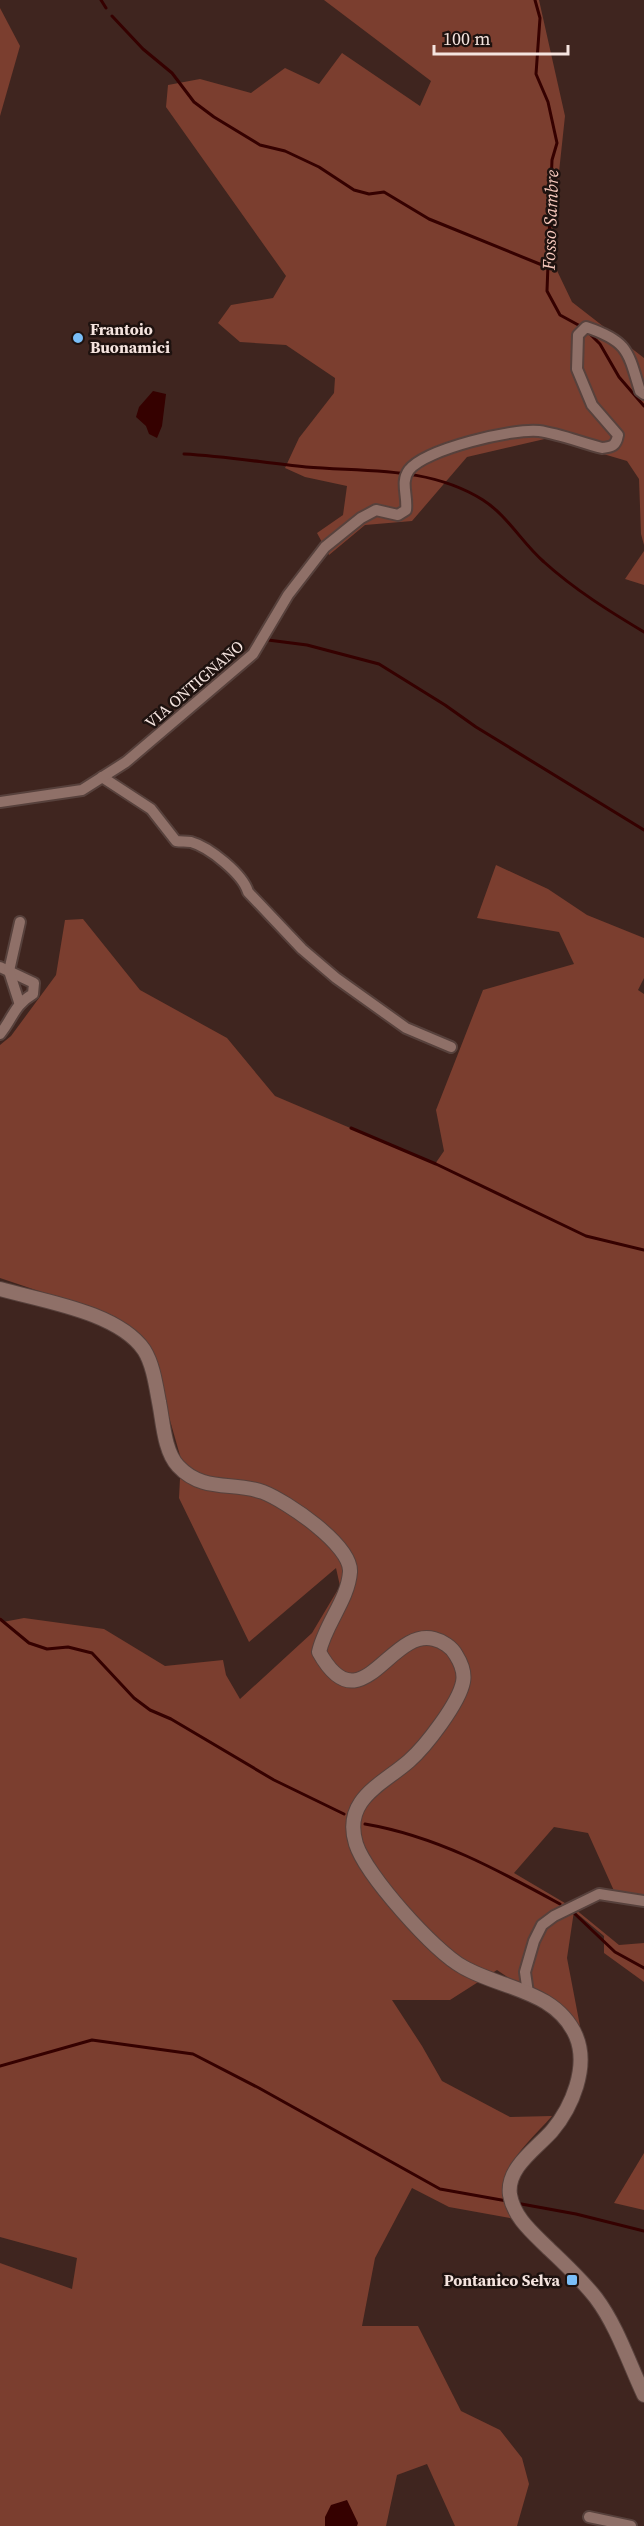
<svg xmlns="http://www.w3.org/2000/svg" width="644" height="2526" font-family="'Source Serif 4',serif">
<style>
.green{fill:#7b3e2f}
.water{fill:#350100}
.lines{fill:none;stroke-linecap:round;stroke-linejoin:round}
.stream{stroke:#350100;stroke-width:3}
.minor-casing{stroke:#57413c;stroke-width:14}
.tertiary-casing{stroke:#57413c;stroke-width:16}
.minor{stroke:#8f7068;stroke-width:10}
.tertiary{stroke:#8f7068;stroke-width:14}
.poi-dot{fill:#7abef8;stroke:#1e120f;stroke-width:2}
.labels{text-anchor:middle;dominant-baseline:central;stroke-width:5;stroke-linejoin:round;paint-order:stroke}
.poi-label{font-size:16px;font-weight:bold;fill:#f5e4df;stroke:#1e120f;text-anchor:start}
.street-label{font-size:16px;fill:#f5e4df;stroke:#1e120f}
.water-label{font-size:18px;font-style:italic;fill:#f7c9bd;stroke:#1e120f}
</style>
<rect width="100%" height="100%" fill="#3f251f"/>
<g class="green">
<path d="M324,0h215l26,116 -15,140 22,46 72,56v187l-3,-11 -2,-55 -12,-18 -78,-23 -82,19 -55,64 -47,4 -36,30 -12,-22 26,-18 4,-29 -42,-9 -20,-9 14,-30 35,-45 1,-15 -49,-33 -46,-3 -22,-19 13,-18 42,-7 13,-22 -120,-169 2,-22 32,-6 51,14 34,-25 34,16 23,-31 78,53 11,-25z"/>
<path d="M0,8l20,38 -20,70z"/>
<path d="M644,551v34l-19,-6z"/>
<path d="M496,865l52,24 39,26 57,23v40l-6,12 6,4v906l-29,-7 -27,-60 -34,-6 -40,46 61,36 44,36 25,-2v39l-40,-29v-17l-30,-25 -7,47 13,68 -83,-56 -47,30h-58l30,46 20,35 68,36 42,-1c-27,31 -68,61 -37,103l-66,-12 -37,-19 -37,70 -13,68h56l43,85 39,19 22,28 7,26 -12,42h-62l-28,-62 -30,11 -11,51h-386v-263l72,26 5,-31 -77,-21v-620l3,5 21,-4 80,11 61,37 58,-6 3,15 14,24 72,-66 28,-47 -4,-18 -87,74 -70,-144 2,-39 -31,-109 -34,-33 -116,-39v-233l11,-9 45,-61 9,-55 18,-1 57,71 87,48 48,58 160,68 9,-13 -8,-41 47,-120 91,-26 -15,-32 -82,-14z"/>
<path d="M644,2153v57l-30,-7z"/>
</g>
<g class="water">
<path d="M153,391l13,3 -4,32 -5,12 -8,-4 -3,-8 -10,-9 3,-10z"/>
<path d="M347,2500l11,23 -1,3h-32v-9l6,-12z"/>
</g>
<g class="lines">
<g class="stream">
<path d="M101,0l5,8"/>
<path d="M535,0l5,18 -4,56 12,28 9,41 -5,17 -5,131 13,24 22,12"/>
<path d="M112,16l31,33 29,24 22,29 20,15 46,28 25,6 34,16 35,23 15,4 15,-2 45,27 118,48"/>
<path d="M589,333l11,11 19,33 25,29"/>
<path d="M184,454c41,2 81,9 122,13 61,5 123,-1 177,33 25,16 39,43 61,62 31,28 65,49 100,70"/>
<path d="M268,640l39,5 72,19 66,41 31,22 168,103"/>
<path d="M351,1128l85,36 150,72 58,14"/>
<path d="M0,1619l29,24 18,6 21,-2 24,6 42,45 16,12 21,9 103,61 70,34"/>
<path d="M365,1824c71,12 133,46 195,80"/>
<path d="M575,1914l40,38 29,16"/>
<path d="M0,2066l92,-26 101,14 66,34 181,101 67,12"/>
<path d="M516,2203l60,11 68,17"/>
</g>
<g class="minor-casing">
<g id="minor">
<path d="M102,777l49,32 25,32c5,1 10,0 15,1 18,5 52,32 57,50l54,57 34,29 70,50 45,19"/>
<path d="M0,802l82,-12 44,-28 127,-108 35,-59 37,-48 36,-29 15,-8 22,5 8,-5c2,-14 -6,-28 3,-40 16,-21 105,-42 130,-39 21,3 43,12 63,17 10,-1 14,-2 16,-13l-26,-30 -15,-36 1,-34 8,-8c42,14 42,24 54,64l4,3"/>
<path d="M0,967l34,16 -1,11c-20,12 -19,23 -33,40"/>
<path d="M19,1002l-10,-31 11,-49"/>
<path d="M528,1993l-3,-21 9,-31 8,-16 12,-9 45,-22 45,7"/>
<path d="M589,2517l42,9"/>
</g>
</g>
<g class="tertiary-casing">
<path id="tertiary" d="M0,1289c42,12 118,23 144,61 9,14 12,36 15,52 4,19 5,49 19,64 25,27 55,15 85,26 23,9 89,53 87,80 -2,28 -25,52 -31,80 42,76 71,-25 115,-13 8,2 18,8 22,16 5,8 9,17 7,27 -4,21 -37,64 -54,79 -26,23 -67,38 -53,83 10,31 78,107 107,123 38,22 93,23 113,69 13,31 -4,71 -24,95 -16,18 -46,37 -42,64 4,23 23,38 39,54 16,15 33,31 47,49 21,28 33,65 48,97"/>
</g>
<use href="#minor" class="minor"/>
<use href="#tertiary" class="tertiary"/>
</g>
<g class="poi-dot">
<circle cx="78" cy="338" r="6"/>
<rect x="566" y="2274" width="12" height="12" rx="3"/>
</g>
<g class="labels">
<g class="poi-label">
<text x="90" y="329">Frantoio<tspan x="90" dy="18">Buonamici</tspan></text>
<text x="560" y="2280" text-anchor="end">Pontanico Selva</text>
</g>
<g class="street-label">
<text transform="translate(194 684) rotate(-41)">VIA ONTIGNANO</text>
</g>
<g class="water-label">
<text transform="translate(550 220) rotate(-88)">Fosso Sambre</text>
</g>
</g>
<path d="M434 45v9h134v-9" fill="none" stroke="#f5e4df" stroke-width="3"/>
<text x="443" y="45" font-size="18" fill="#f5e4df" stroke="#1e120f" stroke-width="4.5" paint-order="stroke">100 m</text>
</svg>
